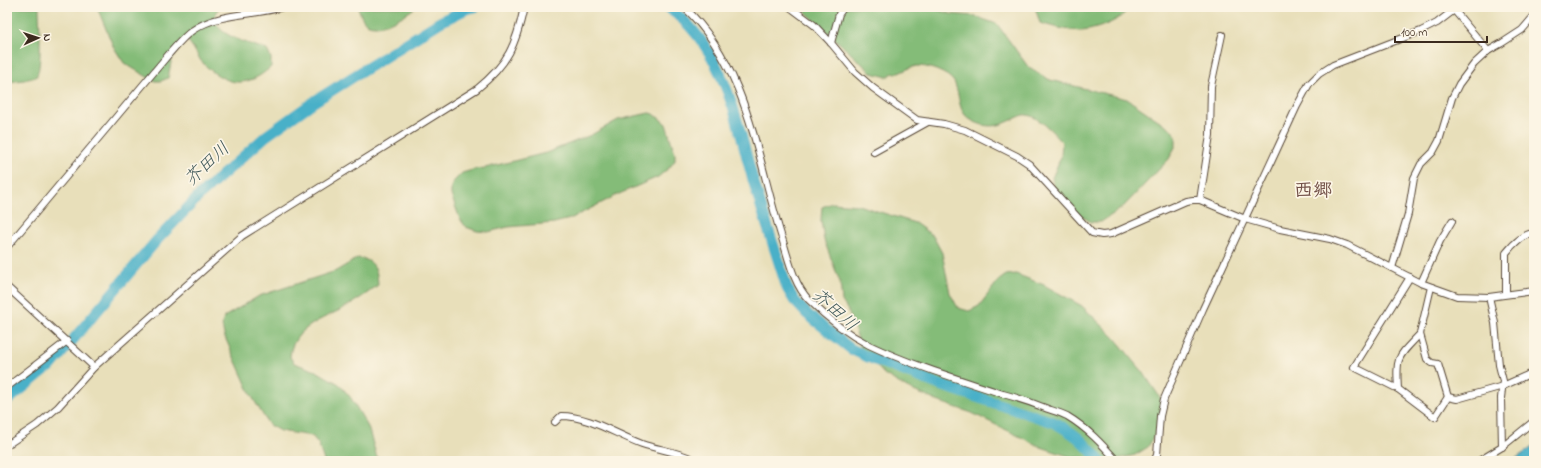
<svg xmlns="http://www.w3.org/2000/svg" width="1541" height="468" font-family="'Indie Flower','Klee One',sans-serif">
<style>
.forest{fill:#84bc78;stroke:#60734b}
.water{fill:#49b0c8;stroke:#426d73}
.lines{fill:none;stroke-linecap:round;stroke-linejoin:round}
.river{stroke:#49b0c8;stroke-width:11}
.minor-casing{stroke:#554535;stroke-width:8}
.minor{stroke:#fff;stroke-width:6}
.labels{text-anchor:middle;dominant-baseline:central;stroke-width:3.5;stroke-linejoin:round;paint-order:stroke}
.water-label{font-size:18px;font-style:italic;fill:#40595a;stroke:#fcf5e5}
.quarter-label{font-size:19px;font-weight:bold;fill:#725048;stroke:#fcf5e5}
</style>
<rect width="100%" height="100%" fill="#fcf5e5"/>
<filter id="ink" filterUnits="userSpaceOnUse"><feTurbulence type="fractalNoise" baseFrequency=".025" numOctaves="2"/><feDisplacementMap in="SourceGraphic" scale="8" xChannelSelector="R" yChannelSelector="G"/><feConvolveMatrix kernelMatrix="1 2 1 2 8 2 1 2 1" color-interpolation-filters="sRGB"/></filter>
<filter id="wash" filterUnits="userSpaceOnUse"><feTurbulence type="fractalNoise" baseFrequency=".012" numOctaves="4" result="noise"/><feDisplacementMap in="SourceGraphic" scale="16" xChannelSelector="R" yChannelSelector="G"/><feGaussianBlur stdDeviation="0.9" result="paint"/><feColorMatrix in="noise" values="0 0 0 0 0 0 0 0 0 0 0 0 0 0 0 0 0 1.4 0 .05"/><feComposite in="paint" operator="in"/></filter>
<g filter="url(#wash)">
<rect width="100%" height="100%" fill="#e8dfba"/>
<g class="forest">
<path d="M7,7h32c0,15 4,59 -3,70l-12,3 -17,2z"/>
<path d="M97,7h124c-4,2 -6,6 -6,10 -1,19 38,27 52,33l4,8v9c-7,6 -15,12 -24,14 -17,5 -35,-8 -46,-20 -5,-8 -9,-17 -16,-23l-12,14 -5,26 -7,3h-7l-30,-18 -11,-17z"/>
<path d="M358,7h58c-11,8 -33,23 -47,18 -6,-2 -9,-12 -11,-18z"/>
<path d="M800,7h128l23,7 23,2 23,8 32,44 21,12 77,19 43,29 6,8v9l-7,14 -47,49 -21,14h-10l-19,-12 -18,-22 -2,-10 9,-21 1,-15c-8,-9 -26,-29 -39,-27 -3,1 -6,3 -9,4 -13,6 -23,10 -37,4 -22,-9 -15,-25 -23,-41 -5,-9 -28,-17 -38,-16 -6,1 -14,6 -20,8l-3,-1 -6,4 -15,-4z"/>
<path d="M1035,7h93c-3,13 -35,24 -48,24 -14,-1 -27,-4 -40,-8z"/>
<path d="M649,113l5,1 12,10 9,30v6l-5,7 -12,10 -39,17 -49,25 -16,4 -46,4 -20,5 -11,-1 -11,-4 -6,-8 -9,-24v-8l2,-5 9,-9 14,-4 9,-1 61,-15 45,-18 27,-15z"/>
<path d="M832,203l26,2 57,18 18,13 9,17 8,40 8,15 11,3 10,-5 19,-25 8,-6 10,-1 28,11 38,21 32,31 29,35 22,33 -3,16 -14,26 -13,8 -18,4 -18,1 -28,-3 -30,-10 -69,-34 -35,-12 -30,-13 -23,-14 -22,-24 -14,-39 -6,-10 -2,-19 -16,-42 -3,-20 1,-13z"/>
<path d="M358,258c17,2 19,11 20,27 -11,9 -22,16 -34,23 -21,11 -52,20 -54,49l4,6 22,8 23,13 12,14 17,29 10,34h-54l-6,-18 -6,-7 -32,-5 -11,-6 -18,-30 -27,-60 -2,-10 2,-8 35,-21 77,-25z"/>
</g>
<path class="water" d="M1534,444v17h-22l19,-13z"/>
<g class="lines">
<g class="river">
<path d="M667,7c53,35 68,105 83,162 11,40 25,80 37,119l7,12 13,14 44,35 17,8 72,28 113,37c23,12 30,19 47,39"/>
<path d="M7,401l40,-33 3,-1 107,-127 43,-45 66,-59 49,-35 125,-79 26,-13 9,-2"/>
</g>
</g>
</g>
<g filter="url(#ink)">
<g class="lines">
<g class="minor-casing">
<g id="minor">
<path d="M684,7c63,59 73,150 97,228 7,21 12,49 28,65 17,17 38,34 60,45 42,20 89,34 134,49 15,4 30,9 45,15 6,2 13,4 19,7 20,12 35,28 50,45"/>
<path d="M790,7l24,18 17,18 24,29 18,16 44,32 27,4 21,6 52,26 12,8 63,69 10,2 9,-1 75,-33 7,-1h7l45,19 35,10 50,10 17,6 74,38 36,13 32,1 45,-6"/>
<path d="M1454,10l34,41"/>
<path d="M831,43l8,-29 5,-7"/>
<path d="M874,152l54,-30"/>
<path d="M1200,200l10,-65 1,-49 11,-51"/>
<path d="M7,247l162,-193c7,-8 15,-18 24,-24 27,-18 61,-14 90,-23"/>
<path d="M1392,268l16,-54 6,-36 7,-14 12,-12 6,-11 13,-43 7,-14 15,-20 14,-13 14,-8 20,-13 12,-14"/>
<path d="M1410,277l-56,90 44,22 37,28 13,-20 9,2 46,-13 31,-14"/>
<path d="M1421,283l19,-42 12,-20"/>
<path d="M7,287l87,80"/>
<path d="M1431,287l-11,47 7,25 5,4 6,1 10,33"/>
<path d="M1506,294v-41c7,-9 17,-19 28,-20"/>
<path d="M1489,297l6,26 4,42 4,16 -2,17 1,49"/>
<path d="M7,387l60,-46"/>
<path d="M1398,389c-2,-33 -1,-31 22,-55"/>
<path d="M555,422l6,-6c28,0 54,18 81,28 18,6 38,8 55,17"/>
<path d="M7,445l30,-20 21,-18 36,-40 148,-131 235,-147c31,-25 39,-44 47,-82"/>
<path d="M1154,461l3,-6 3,-39 4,-17 39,-90 94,-203 12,-22 10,-10 14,-9 88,-34 16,-8 17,-13 2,-3"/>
<path d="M1479,461l23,-14 32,-26"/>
</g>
</g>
<use href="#minor" class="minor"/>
</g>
</g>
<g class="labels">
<g class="water-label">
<text transform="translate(208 165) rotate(-43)">芥田川</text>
<text transform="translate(834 311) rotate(42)">芥田川</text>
</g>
<g class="quarter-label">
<text x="1313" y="191">西郷</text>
</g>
</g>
<rect width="1541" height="468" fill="none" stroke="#fcf5e5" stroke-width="24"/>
<g transform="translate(38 38) rotate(87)" stroke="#fcf5e5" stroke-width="3" paint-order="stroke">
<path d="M0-3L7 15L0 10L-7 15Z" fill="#3b2a1e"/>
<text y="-6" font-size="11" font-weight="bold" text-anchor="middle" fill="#3b2a1e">N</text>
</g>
<path d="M1395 36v6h92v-6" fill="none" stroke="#3b2a1e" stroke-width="2"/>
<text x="1401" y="36" font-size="12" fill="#3b2a1e" stroke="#fcf5e5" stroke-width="3" paint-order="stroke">100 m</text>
</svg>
